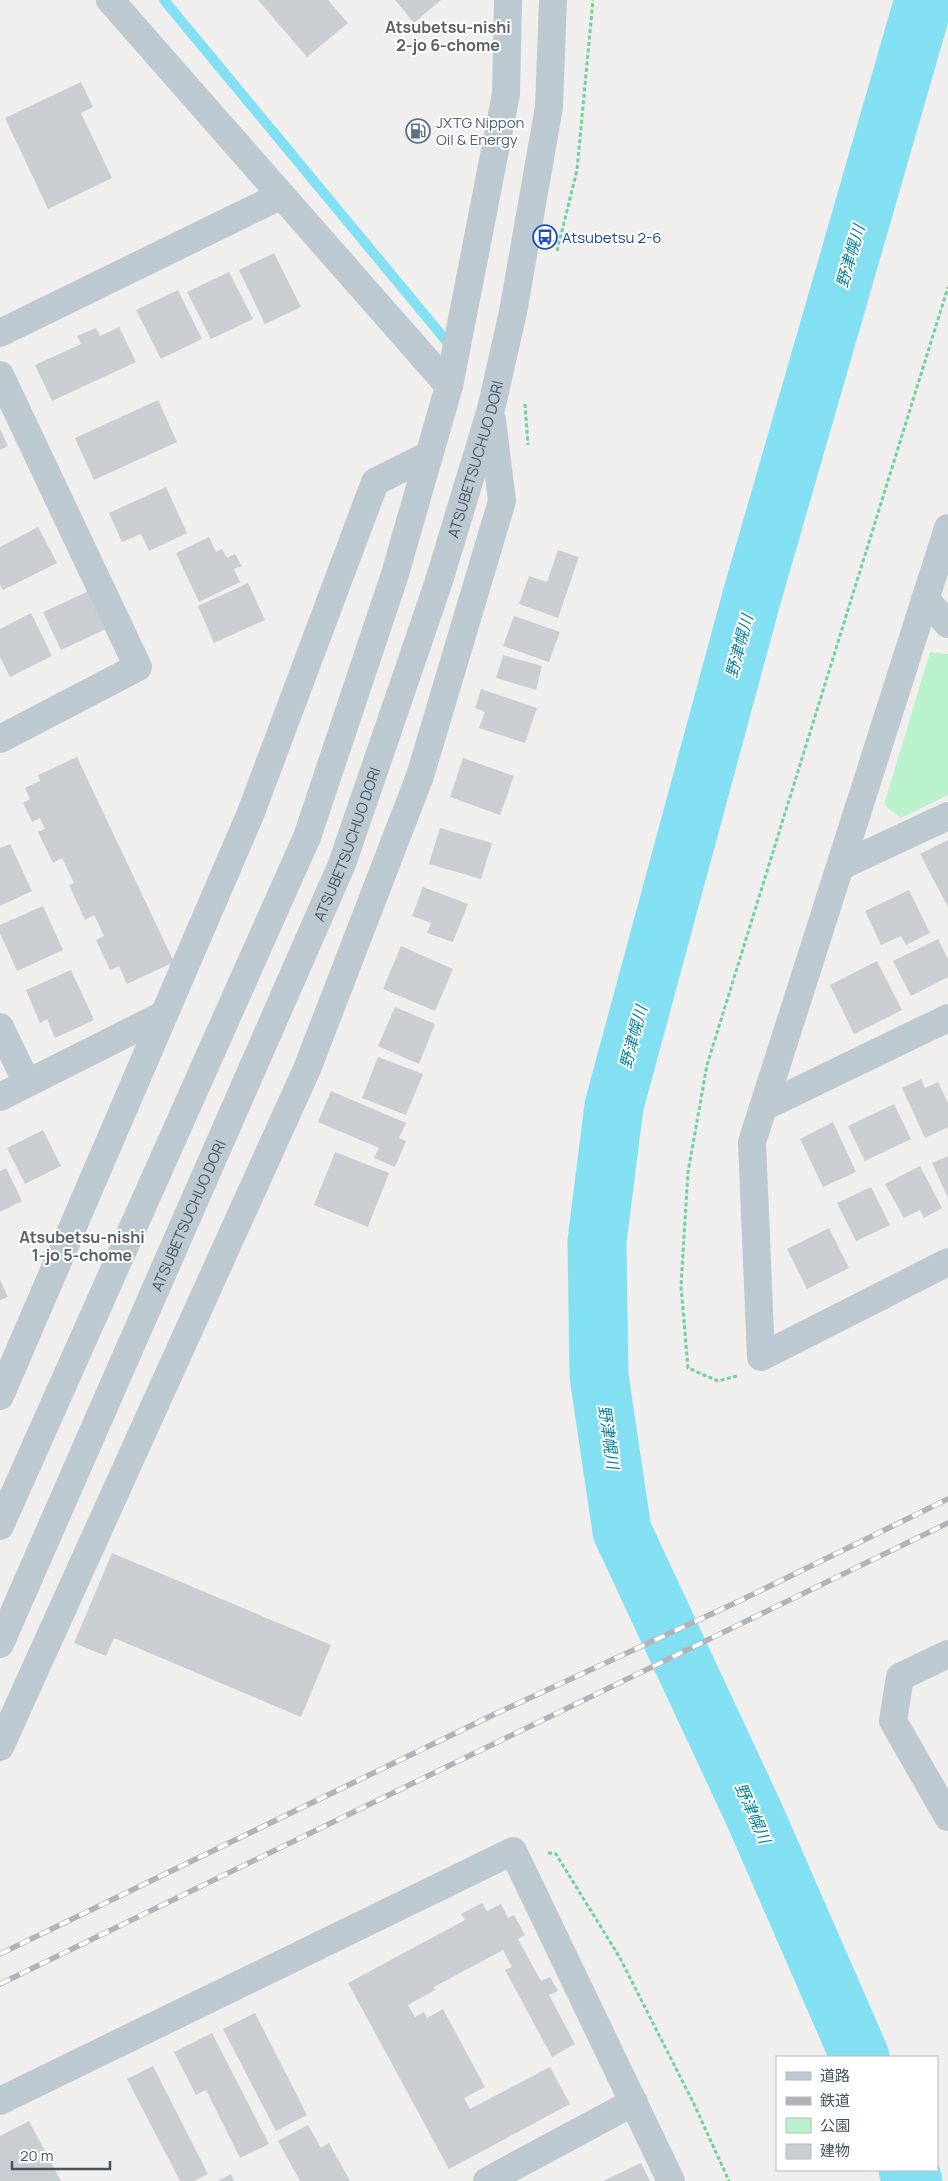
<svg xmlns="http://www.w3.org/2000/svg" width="948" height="2181" font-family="Manrope,'Noto Sans JP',sans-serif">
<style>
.green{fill:#b9f2cc}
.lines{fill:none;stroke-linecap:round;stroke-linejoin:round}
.stream{stroke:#83e0f2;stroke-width:10}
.river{stroke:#83e0f2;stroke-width:59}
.building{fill:#caced3}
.path{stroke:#6ed29c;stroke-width:3;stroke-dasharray:4 2.5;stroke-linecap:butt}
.minor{stroke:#bdc9d1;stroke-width:28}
.rail-casing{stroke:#b0b4b9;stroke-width:5.5}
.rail{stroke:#fff;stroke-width:4;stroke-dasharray:11;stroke-linecap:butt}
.labels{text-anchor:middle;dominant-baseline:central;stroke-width:4;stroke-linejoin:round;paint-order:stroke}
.service-label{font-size:15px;fill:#4e5e75;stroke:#fff;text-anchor:start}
.transit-label{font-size:15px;fill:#164399;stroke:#fff;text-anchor:start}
.street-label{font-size:15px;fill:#45535d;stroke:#fff}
.neighbourhood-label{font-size:16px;font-weight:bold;fill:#5a5f64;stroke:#fff}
.water-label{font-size:16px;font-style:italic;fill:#04829a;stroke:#fff}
</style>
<rect width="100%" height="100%" fill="#f1eeee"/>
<path class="green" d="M930,652l18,2v141l-47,23 -17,-13z"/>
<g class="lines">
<path class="stream" d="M164,0l289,349"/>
<g class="river">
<path d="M860,2057l-106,-243 -132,-283 -23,-155 -2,-135 17,-135 138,-510 172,-596"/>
<path d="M908,2170l5,11"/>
</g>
</g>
<g class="building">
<path d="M258,0h70l20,23 -41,34z"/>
<path d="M395,0h46l-27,23z"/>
<path d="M81,82l12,25 -12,6 31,65 -64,31 -43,-91z"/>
<path d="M274,253l27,54 -36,17 -26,-54z"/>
<path d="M229,272l24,47 -42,20 -24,-47z"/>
<path d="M178,290l24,49 -41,20 -25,-49z"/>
<path d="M119,327l17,35 -84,39 -17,-36 46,-21 -4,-8 19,-8 4,8z"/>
<path d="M158,400l19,42 -83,38 -19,-42z"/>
<path d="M0,429l8,17 -8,4z"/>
<path d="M166,487l21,46 -38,18 -8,-17 -19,8 -13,-29z"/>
<path d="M38,527l19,36 -54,27 -3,-5v-38z"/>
<path d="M209,537l7,15 6,-3 5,9 8,-4 7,12 -8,3 6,13 -41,20 -23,-49z"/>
<path d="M558,550l21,7 -21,61 -39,-14 10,-28 18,6z"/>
<path d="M248,583l17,37 -51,23 -16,-37z"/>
<path d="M91,590l17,38 -47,22 -18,-38z"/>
<path d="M31,613l21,43 -42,21 -10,-20v-28z"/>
<path d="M514,616l46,16 -11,30 -46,-16z"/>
<path d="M503,655l39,11 -6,24 -40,-12z"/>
<path d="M481,689l56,19 -12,35 -46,-15 6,-16 -10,-4z"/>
<path d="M77,757l97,205 -47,22 -8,-18 -9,4 -14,-30 8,-4 -10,-21 -9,5 -16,-35 5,-2 -12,-25 -9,5 -15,-31 7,-3 -5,-11 -8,4 -9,-19 7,-4 -5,-11 15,-7 -2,-6z"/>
<path d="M463,758l51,18 -14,39 -50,-18z"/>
<path d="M440,828l52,15 -11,36 -52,-15z"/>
<path d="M948,840v67l-28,-53z"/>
<path d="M10,844l22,47 -32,15v-58z"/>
<path d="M423,887l45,17 -15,38 -26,-9 4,-10 -19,-7z"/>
<path d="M909,890l21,43 -24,12 -5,-9 -20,9 -16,-34z"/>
<path d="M43,906l20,44 -46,21 -17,-38v-8z"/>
<path d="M938,939l10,20v18l-37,19 -18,-35z"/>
<path d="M401,946l52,23 -18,42 -52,-22z"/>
<path d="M877,961l25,49 -48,24 -24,-49z"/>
<path d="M71,970l23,50 -39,18 -8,-19 -7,4 -14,-33z"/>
<path d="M395,1007l40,17 -16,40 -41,-18z"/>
<path d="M378,1057l45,17 -17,41 -44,-17z"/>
<path d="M921,1079l4,9 13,-6 10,21v24l-23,11 -23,-50z"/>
<path d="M331,1091l75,32 -7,15 7,3 -11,26 -21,-9 5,-10 -61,-26z"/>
<path d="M894,1104l17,35 -46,22 -17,-35z"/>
<path d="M833,1122l23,50 -33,15 -23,-48z"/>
<path d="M43,1130l18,36 -36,18 -18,-36z"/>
<path d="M335,1152l54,21 -21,54 -54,-22z"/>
<path d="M948,1156v42l-16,-35z"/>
<path d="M920,1166l22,42 -18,10 -4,-8 -16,8 -19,-34z"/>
<path d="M6,1168l16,33 -22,11v-41z"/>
<path d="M871,1187l19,38 -34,16 -19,-38z"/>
<path d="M829,1228l20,40 -42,21 -20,-40z"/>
<path d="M0,1280l8,17 -8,3z"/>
<path d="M112,1553l219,92 -30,72 -187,-79 -8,18 -32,-13z"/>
<path d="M482,1903l5,8 14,-7 7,14 6,-3 11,20 -7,4 23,42 9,-4 8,14 -9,4 26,49 -23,13 -47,-87 7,-3 -9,-17 -69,37 1,3 -27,15 7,12 9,-5 3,6 16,-9 42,78 -21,11 6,11 80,-42 20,37 -121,65 -101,-186 117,-63 -4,-6z"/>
<path d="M255,2013l52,102 -31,16 -53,-102z"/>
<path d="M212,2033l57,111 -29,14 -34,-68 -10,5 -22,-43z"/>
<path d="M153,2066l55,108 -14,7h-14l-53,-102z"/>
<path d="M29,2121l32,60h-61v-45z"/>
<path d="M308,2125l13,23 8,-5 21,38h-50l-22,-40z"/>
<path d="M641,2163l9,18h-47z"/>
<path d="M231,2174l3,7h-16z"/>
</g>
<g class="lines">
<g class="path">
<path d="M557,251l20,-81 16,-170"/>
<path d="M525,404l3,41"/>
<path d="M737,1376l-19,5 -30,-13 -7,-82 7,-114 19,-107 241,-778"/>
<path d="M548,1853l8,1 64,104 74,146 35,77"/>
</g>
<g class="minor">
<path d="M110,0l339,386"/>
<path d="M0,333l280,-137"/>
<path d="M0,375l138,292 -138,72"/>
<path d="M948,528l-196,614 9,215 187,-95"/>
<path d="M925,599l23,25"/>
<path d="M841,866l107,-50"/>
<path d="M0,1027l27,56"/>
<path d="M0,1097l163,-82"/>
<path d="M764,1107l184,-89"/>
<path d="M0,1396l250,-581 125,-333 54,-27"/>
<path d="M0,1526l307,-689 88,-263 54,-188 57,-292 2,-94"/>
<path id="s1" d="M0,1644l342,-780 96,-280 53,-175 22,-97 36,-205 4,-107"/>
<path d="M948,1654l-48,23 -7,44 55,96"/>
<path d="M0,1747l307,-678 113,-293 82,-275 -10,-81"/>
<path d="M0,2101l513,-250 158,330"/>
<path d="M487,2181l147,-79"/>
</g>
<g class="rail-casing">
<g id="rail">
<path d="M0,1954l497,-241 238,-110 213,-104"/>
<path d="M0,1984l948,-461"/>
</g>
</g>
<use href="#rail" class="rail"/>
</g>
<defs>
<g id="fuel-ring" transform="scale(1.25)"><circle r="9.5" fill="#fff" stroke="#5c6f8a" stroke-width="1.5"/><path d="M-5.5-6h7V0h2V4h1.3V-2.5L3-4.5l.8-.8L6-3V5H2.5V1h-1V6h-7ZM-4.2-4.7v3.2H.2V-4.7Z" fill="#5c6f8a"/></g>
<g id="bus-ring" transform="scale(1.25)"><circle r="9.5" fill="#fff" stroke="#1a4fb4" stroke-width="1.5"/><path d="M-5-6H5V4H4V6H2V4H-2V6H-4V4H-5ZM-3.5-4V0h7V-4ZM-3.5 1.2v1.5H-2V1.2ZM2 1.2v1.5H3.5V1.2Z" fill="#1a4fb4"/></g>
</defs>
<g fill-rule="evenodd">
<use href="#fuel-ring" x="418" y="131"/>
<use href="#bus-ring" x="545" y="237"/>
</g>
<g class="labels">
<g class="service-label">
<text x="436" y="122">JXTG Nippon<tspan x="436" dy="17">Oil &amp; Energy</tspan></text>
</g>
<g class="transit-label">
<text x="562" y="237">Atsubetsu 2-6</text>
</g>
<g class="street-label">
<text stroke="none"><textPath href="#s1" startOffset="1278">ATSUBETSUCHUO DORI</textPath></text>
<text stroke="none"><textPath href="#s1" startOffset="872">ATSUBETSUCHUO DORI</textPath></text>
<text stroke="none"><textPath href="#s1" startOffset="468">ATSUBETSUCHUO DORI</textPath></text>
</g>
<g class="neighbourhood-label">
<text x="448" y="27">Atsubetsu-nishi<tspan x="448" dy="18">2-jo 6-chome</tspan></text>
<text x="82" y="1237">Atsubetsu-nishi<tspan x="82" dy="18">1-jo 5-chome</tspan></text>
</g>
<g class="water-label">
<text transform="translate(850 256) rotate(-74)">野津幌川</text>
<text transform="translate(739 646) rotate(-75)">野津幌川</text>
<text transform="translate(633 1037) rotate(-75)">野津幌川</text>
<text transform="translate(609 1437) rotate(82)">野津幌川</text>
<text transform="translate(753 1813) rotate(66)">野津幌川</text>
</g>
</g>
<rect x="776" y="2056" width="162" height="115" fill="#ffffff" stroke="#b5babe"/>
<rect x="786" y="2072" width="25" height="8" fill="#bdc9d1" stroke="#b5babe"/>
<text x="820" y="2081" font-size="15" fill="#45535d">道路</text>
<rect x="786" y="2097" width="25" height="8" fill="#b0b4b9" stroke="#b5babe"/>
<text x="820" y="2106" font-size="15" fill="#45535d">鉄道</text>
<rect x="786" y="2118" width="25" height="15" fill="#b9f2cc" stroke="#b5babe"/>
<text x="820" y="2131" font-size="15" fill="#45535d">公園</text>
<rect x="786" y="2144" width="25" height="15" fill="#caced3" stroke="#b5babe"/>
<text x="820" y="2156" font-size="15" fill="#45535d">建物</text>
<path d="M12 2161v8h98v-8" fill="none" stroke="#45535d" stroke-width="2.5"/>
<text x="20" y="2161" font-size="15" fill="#45535d" stroke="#ffffff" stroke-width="4" paint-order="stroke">20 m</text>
</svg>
